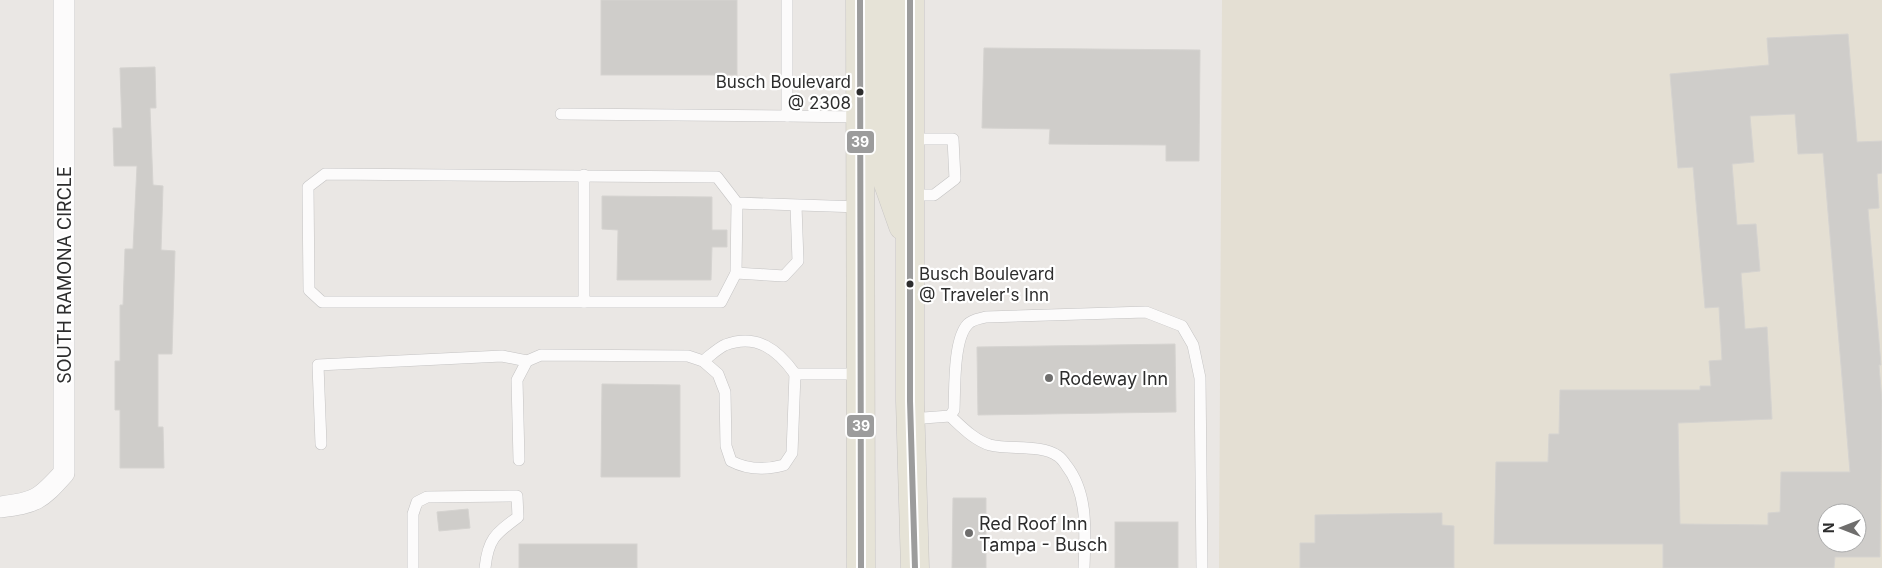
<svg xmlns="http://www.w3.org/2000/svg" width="1882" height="568" font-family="Inter,sans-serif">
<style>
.education{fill:#e4dfd3;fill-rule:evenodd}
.building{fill:#cfcdca;stroke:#d5d3d0;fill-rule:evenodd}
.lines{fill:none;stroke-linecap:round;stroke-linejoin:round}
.service-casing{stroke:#c4c3c3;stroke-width:12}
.minor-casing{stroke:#c4c3c3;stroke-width:22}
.primary-casing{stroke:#c6c4c3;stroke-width:29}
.service{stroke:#fcfbfb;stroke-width:11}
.minor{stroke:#fcfbfb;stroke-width:21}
.primary{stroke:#e6e3d7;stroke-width:28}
.bus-1-casing{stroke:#fff;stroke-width:10}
.bus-1{stroke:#9c9c9c;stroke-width:6}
.bus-dot{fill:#2d2d2d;stroke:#fff;stroke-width:2}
.poi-dot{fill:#6f6e6d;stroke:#fff;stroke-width:2}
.labels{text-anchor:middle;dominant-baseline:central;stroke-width:4.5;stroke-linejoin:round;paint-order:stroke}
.bus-label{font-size:17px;fill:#2d2d2d;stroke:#fff;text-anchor:end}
.street-label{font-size:18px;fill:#2d2d2d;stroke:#fff}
.poi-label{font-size:18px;fill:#2d2d2d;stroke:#fff;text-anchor:start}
.line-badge{stroke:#fff;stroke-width:2}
.badge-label{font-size:14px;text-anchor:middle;font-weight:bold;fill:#fff}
</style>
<rect width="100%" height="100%" fill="#eae7e4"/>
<path class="education" d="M1222,0h660v568h-663zM1827,513h30v30h-30z"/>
<g class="building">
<rect x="601" y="0" width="136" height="75"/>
<path d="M1848,34l9,108 25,-1v32l-5,1 2,34 -11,1 13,156h-2l3,36 -2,156h-45l-1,11h-171v-24h-169l2,-82h52l1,-28h10l1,-44h140v-4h11l-2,-25 13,-1 -3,-53 -14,1 -12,-141 -15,1 -8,-94 99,-9 -2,-27zM1795,114l3,40 25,-1 27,319h-69l-1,40 -12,1v12l-88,-1 -2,-101 94,-4 -5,-92 -22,2 -4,-56 19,-2 -4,-47 -19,1 -5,-61 22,-2 -4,-46zM1827,513h30v30h-30z"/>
<path d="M984,48l216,2 -1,111h-33v-16l-117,-1 1,-15 -68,-1z"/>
<path d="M155,67l1,41h-6l3,77 10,1 -2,64 14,1 -3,103h-14v73h5l1,41h-44v-58h-5v-49h5v-56h3l2,-56h8l4,-83h-23l-1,-38h9l-2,-60z"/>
<path d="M602,196l110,1v33h15v17h-15l-1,33h-94l1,-50 -16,-1z"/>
<path d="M1175,344l1,68 -198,3 -1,-68z"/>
<path d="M602,384l78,1v92h-79z"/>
<path d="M953,498h33v70h-34z"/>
<path d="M468,509l2,19 -31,3 -2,-19z"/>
<path d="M1442,513v12l12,1v42h-154v-25h15v-28z"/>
<rect x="1115" y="522" width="63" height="46"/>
<rect x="519" y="544" width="118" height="24"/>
</g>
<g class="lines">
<g class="service-casing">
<g id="service">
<path d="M561,114l226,2v-116"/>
<path d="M787,116l73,1"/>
<path d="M584,175v127"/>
<path d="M910,195h24l21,-16 -2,-40h-43"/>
<path d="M737,203l-1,70 -15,29h-399l-13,-12 -1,-103 17,-13 392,3 20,26 123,4"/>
<path d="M736,273l48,3 14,-15 -2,-55"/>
<path d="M703,361c7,-5 15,-13 22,-16 32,-12 53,5 70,29"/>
<path d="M950,416c12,11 24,24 40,29 20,5 51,-1 68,11 3,2 6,6 8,9 23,29 19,68 18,103"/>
<path d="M910,419l40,-3 4,-6c1,-20 -1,-71 14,-86 5,-5 11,-5 18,-7l160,-5 36,14 11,19 7,33 2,190"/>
<path d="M321,444l-3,-79 184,-9 25,5"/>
<path d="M519,460l-2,-80 10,-19 14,-6 147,1 15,5 15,13 7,18 1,54 5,15c17,9 35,9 53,4l8,-12 3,-79h65"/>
<path d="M413,568v-54l4,-12 10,-5 90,-1 1,21c-23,17 -30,22 -33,51"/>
</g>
</g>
<g class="minor-casing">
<path id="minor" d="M0,507c35,-4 40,-7 64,-34v-473"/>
</g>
<g class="primary-casing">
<g id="primary">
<path d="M860,0l1,568"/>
<path d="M885,0v175l18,51"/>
<path d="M910,0v401l5,167"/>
</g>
</g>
<use href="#service" class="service"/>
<use href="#minor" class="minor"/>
<use href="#primary" class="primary"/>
<g class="bus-1-casing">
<g id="bus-1">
<path d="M860,0l1,568"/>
<path d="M910,0v401l5,167"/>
</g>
</g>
<use href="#bus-1" class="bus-1"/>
</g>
<g class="bus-dot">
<circle cx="860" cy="92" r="4.5"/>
<circle cx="910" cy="284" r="4.5"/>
</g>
<g class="poi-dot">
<circle cx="1049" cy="378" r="5"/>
<circle cx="969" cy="533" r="5"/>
</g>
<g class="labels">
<g class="bus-label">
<text x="851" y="82">Busch Boulevard<tspan x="851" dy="21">@ 2308</tspan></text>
<text x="919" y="274" text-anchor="start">Busch Boulevard<tspan x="919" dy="21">@ Traveler's Inn</tspan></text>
</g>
<g class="street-label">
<text transform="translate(64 275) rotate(-90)">SOUTH RAMONA CIRCLE</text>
</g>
<g class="poi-label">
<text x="1059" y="378">Rodeway Inn</text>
<text x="979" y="523">Red Roof Inn<tspan x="979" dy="21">Tampa - Busch</tspan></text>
</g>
</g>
<g class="line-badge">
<rect x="846" y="130" width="29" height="24" rx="5" fill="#9c9c9c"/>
<rect x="846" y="414" width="29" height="24" rx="5" fill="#9c9c9c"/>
</g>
<g class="badge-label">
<text x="860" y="147">39</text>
<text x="861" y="431">39</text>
</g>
<g transform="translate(1842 528) rotate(270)"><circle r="24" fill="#ffffff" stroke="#ababab"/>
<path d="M0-4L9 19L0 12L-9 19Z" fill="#6f6e6d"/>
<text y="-8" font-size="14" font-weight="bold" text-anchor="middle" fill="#2d2d2d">N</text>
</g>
</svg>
